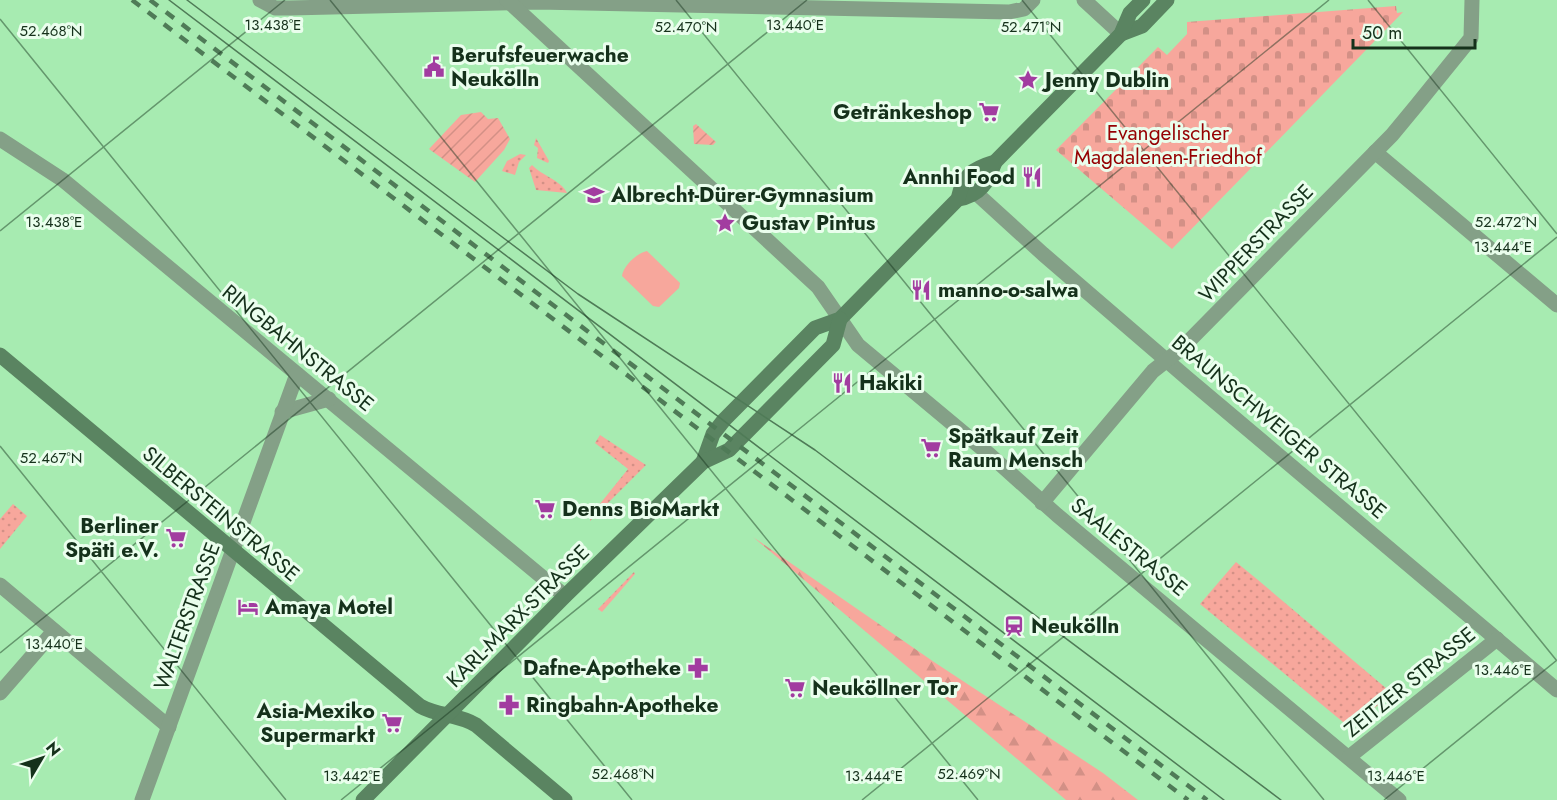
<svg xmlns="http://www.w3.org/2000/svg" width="1557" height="800" font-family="Jost,sans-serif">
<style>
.grass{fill:url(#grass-dots)}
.forest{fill:url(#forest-firs)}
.cemetery{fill:url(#cemetery-stones)}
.garden{fill:url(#garden-furrows)}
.pitch{fill:#f7a79c}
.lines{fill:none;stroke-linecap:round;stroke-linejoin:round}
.street{stroke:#84a087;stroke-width:15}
.secondary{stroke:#5a8461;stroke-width:15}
.tram{stroke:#4f7b57;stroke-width:1.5}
.rail{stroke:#4f7b57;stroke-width:4.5;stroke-dasharray:10 10;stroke-linecap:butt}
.ticks{fill:none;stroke:#15311b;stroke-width:1.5;stroke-opacity:0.45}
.labels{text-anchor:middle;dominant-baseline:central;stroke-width:6;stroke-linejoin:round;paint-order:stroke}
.poi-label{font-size:21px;font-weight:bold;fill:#15311b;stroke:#eafeed;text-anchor:start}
.park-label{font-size:21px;fill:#950002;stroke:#eafeed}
.street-label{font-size:21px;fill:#15311b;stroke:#eafeed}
.ticks-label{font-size:15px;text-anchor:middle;fill:#15311b;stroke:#eafeed;stroke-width:6;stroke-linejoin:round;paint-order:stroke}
</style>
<defs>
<pattern id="grass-dots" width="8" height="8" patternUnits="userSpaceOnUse" patternTransform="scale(1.5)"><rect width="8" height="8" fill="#f7a79c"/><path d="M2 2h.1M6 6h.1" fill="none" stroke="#d39086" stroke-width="1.8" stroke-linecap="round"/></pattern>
<pattern id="forest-firs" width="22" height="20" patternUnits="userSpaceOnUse" patternTransform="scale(1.5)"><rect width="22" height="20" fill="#f7a79c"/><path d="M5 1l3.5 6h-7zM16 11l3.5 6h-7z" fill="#d39086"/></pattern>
<pattern id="cemetery-stones" width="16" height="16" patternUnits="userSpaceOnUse" patternTransform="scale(1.5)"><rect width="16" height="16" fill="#f7a79c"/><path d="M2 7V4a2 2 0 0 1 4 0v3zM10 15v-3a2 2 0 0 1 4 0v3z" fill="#d39086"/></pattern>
<pattern id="garden-furrows" width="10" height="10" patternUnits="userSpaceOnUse" patternTransform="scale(1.5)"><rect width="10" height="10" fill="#f7a79c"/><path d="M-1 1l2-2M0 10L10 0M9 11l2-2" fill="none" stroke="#d39086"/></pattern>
</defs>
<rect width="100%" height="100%" fill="#a7ebb1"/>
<g class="grass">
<path d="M536,138l13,23 -1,2 -11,-5 1,-10 -4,-3z"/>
<path d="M520,154l6,1 -7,7 -4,13 -13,-4 5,-10z"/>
<path d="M532,165c9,10 30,16 35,28l-31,-3 -7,-22z"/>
<path d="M600,435l46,30 -56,56 1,-6 37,-46 -33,-26z"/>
<path d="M13,504l14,12 -27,33v-30z"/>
<path d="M1236,562l22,18 135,114 -44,33 -149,-123z"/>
<path d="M634,572l1,2 -33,38 -4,-3z"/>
</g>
<path class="forest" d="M753,537l181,125 169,111 35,27h-72z"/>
<path class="cemetery" d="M1396,6l1,7 6,-1 -231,237 -116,-99 102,-103 9,8 20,-21v-12z"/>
<g class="garden">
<path d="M481,112l7,7 10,-1 12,21 -6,11 -29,32 -46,-33 32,-34z"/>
<path d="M696,124l20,18 -3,3 -19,-1 -1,-18z"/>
</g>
<path class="pitch" d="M647,251l33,32 -1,5 -20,19 -6,-1 -31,-30c1,-10 15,-23 25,-25z"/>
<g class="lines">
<g class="street">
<path d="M260,0l15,8h15l248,-6 471,10 15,-3 9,-9"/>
<path d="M507,0l311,287 40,58 132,110 67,60 342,285"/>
<path d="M1084,0l37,34"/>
<path d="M0,139l63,41 502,416"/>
<path d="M1375,152l182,153"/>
<path d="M976,193l67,61 144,124 370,312"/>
<path d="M282,412l47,-13"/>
<path d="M1042,503l111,-132 28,-22 211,-214 24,-29 55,-68 1,-38"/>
<path d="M0,585l169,142"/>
<path d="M0,693l54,-62"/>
<path d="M1349,757l148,-118"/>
<path d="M142,800l155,-426"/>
</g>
<g class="secondary">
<path d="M1121,34l21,-8 25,-26"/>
<path d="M958,199c22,-3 30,-17 37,-37"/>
<path d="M0,355l420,351c17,10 38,8 56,19l89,75"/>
<path d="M703,462l10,-28 11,-14 91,-92 25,-9 118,-120c5,-24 14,-30 37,-37l126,-128 9,-21 13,-13"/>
<path d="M363,800l202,-204 138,-134 26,-12 104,-105 7,-26"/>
</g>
<g class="tram">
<path d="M169,0l1055,800"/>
<path d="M187,0l391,294 237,156 466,350"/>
</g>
<g class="rail">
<path d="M132,0l1056,800"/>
<path d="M150,0l1057,800"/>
</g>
</g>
<path class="ticks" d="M330,0l648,800M676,0l648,800M1022,0l535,661M1368,0l189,234M0,19l632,781M0,231l285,-231M0,446l286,354M0,653l807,-653M341,800l988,-800M862,800l695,-563M1384,800l173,-140"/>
<defs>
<g id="civic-bare" transform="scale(1.62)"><path d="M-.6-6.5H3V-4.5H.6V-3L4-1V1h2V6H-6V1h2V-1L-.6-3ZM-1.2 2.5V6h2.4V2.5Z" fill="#a23ca0" stroke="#eafeed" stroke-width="2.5" paint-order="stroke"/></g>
<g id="sight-bare" transform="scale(1.62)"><path d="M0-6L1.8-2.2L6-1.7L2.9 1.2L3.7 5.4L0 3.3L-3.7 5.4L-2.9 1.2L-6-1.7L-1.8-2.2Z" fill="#a23ca0" stroke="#eafeed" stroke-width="2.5" paint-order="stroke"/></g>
<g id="supermarket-bare" transform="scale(1.62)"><path d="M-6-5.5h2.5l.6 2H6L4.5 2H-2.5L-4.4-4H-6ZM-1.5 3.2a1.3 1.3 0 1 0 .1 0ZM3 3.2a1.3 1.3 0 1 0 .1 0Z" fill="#a23ca0" stroke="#eafeed" stroke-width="2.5" paint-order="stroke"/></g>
<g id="restaurant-bare" transform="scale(1.62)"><path d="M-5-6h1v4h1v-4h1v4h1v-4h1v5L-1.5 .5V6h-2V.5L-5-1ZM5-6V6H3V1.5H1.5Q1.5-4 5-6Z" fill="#a23ca0" stroke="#eafeed" stroke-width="2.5" paint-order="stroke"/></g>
<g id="school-bare" transform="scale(1.62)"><path d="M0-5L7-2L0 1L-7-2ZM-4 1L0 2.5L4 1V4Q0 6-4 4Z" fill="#a23ca0" stroke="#eafeed" stroke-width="2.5" paint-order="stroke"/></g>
<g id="hotel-bare" transform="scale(1.62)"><path d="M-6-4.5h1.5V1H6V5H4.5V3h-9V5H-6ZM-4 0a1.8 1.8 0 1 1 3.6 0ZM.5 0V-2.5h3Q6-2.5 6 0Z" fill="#a23ca0" stroke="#eafeed" stroke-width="2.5" paint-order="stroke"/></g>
<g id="station-bare" transform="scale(1.62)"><path d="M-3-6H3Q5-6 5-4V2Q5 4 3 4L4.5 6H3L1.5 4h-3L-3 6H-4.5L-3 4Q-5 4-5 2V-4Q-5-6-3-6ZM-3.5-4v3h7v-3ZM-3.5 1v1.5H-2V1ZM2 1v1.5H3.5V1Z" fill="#a23ca0" stroke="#eafeed" stroke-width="2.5" paint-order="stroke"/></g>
<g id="pharmacy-bare" transform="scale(1.62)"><path d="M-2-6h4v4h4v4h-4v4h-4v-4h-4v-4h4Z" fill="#a23ca0" stroke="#eafeed" stroke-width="2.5" paint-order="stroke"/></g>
</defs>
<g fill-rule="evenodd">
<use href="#civic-bare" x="434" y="67"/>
<use href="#sight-bare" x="1028" y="80"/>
<use href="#supermarket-bare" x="989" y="112"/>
<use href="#restaurant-bare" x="1032" y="177"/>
<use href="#school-bare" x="594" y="195"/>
<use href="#sight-bare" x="725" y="223"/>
<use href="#restaurant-bare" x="921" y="290"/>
<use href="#restaurant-bare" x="842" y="383"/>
<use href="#supermarket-bare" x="931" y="448"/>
<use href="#supermarket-bare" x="545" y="509"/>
<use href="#supermarket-bare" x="176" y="538"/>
<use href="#hotel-bare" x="248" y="607"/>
<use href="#station-bare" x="1014" y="626"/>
<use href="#pharmacy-bare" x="698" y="668"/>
<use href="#supermarket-bare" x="795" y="688"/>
<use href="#pharmacy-bare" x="509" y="705"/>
<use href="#supermarket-bare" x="392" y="723"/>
</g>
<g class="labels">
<g class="poi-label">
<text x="451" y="55">Berufsfeuerwache<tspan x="451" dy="24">Neukölln</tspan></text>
<text x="1045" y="80">Jenny Dublin</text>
<text x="972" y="112" text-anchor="end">Getränkeshop</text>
<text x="1015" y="177" text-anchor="end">Annhi Food</text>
<text x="611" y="195">Albrecht-Dürer-Gymnasium</text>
<text x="742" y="223">Gustav Pintus</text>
<text x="938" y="290">manno-o-salwa</text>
<text x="859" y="383">Hakiki</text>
<text x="948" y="436">Spätkauf Zeit<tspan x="948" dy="24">Raum Mensch</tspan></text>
<text x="562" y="509">Denns BioMarkt</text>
<text x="159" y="526" text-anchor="end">Berliner<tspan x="159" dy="24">Späti e.V.</tspan></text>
<text x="265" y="607">Amaya Motel</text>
<text x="1031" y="626">Neukölln</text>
<text x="681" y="668" text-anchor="end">Dafne-Apotheke</text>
<text x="812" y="688">Neuköllner Tor</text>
<text x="526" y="705">Ringbahn-Apotheke</text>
<text x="375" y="711" text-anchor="end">Asia-Mexiko<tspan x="375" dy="24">Supermarkt</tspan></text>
</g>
<g class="park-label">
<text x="1168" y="133">Evangelischer<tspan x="1168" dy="24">Magdalenen-Friedhof</tspan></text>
</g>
<g class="street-label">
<text transform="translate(1256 243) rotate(-46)">WIPPERSTRASSE</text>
<text transform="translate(298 348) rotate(39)">RINGBAHNSTRASSE</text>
<text transform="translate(1279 427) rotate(40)">BRAUNSCHWEIGER STRASSE</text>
<text transform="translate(221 514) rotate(40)">SILBERSTEINSTRASSE</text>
<text transform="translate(1129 547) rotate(39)">SAALESTRASSE</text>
<text transform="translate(187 616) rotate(-70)">WALTERSTRASSE</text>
<text transform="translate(518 616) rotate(-45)">KARL-MARX-STRASSE</text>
<text transform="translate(1410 682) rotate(-39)">ZEITZER STRASSE</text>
</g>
</g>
<g class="ticks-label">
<text x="273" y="30">13.438°E</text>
<text x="795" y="30">13.440°E</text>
<text x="686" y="32">52.470°N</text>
<text x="1031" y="32">52.471°N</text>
<text x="51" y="36">52.468°N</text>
<text x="54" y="227">13.438°E</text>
<text x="1506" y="227">52.472°N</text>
<text x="1503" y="252">13.444°E</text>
<text x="51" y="463">52.467°N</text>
<text x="54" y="649">13.440°E</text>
<text x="1503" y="675">13.446°E</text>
<text x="623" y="779">52.468°N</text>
<text x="969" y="779">52.469°N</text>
<text x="352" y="781">13.442°E</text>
<text x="874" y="781">13.444°E</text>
<text x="1396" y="781">13.446°E</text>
</g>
<g transform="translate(42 758) rotate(51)" stroke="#eafeed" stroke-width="4.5" paint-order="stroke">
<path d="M0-4.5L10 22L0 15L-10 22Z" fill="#15311b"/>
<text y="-9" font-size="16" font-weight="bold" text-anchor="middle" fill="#15311b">N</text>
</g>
<path d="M1353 39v9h122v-9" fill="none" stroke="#15311b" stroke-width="3"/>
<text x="1362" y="39" font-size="18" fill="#15311b" stroke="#eafeed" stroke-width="4.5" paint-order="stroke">50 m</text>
</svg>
